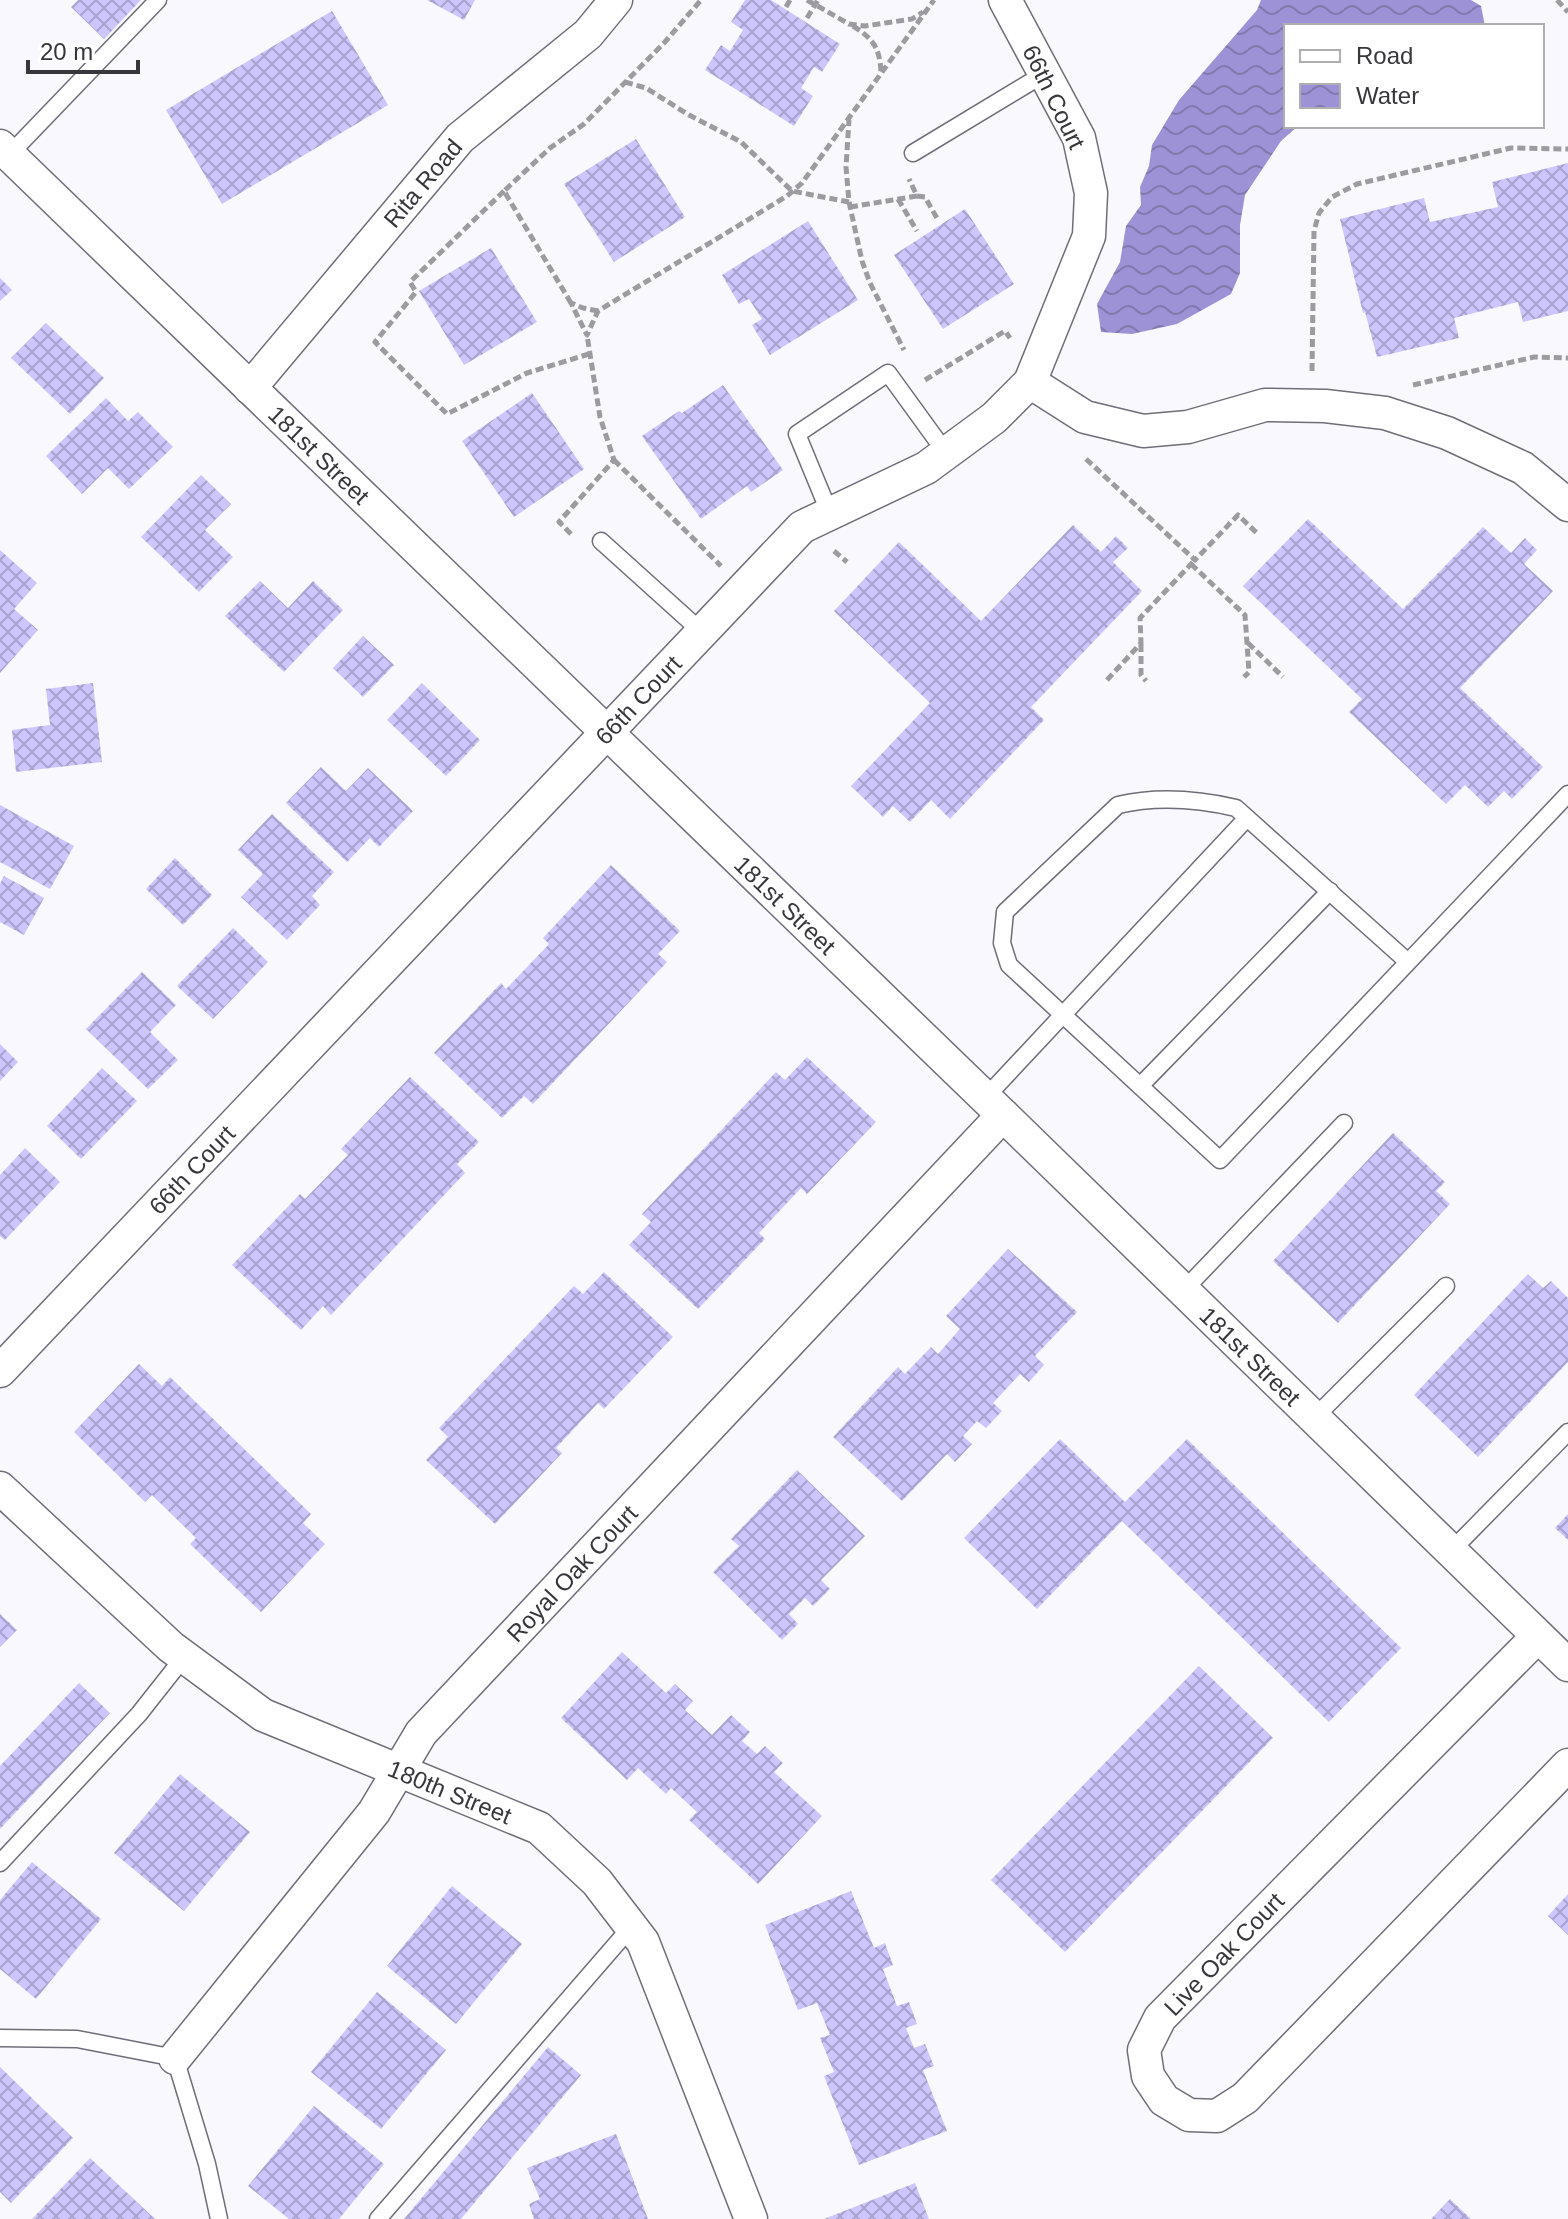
<svg xmlns="http://www.w3.org/2000/svg" width="1568" height="2219" font-family="Arial,sans-serif">
<style>
.water{fill:url(#water-waves)}
.building{fill:url(#building-cross-hatch)}
.lines{fill:none;stroke-linecap:round;stroke-linejoin:round}
.service-casing{stroke:#6f6e78;stroke-width:19}
.minor-casing{stroke:#6f6e78;stroke-width:35}
.path{stroke:#9c9ba1;stroke-width:5;stroke-dasharray:8 4;stroke-linecap:butt}
.service{stroke:#fff;stroke-width:16}
.minor{stroke:#fff;stroke-width:32}
.labels{text-anchor:middle;dominant-baseline:central;stroke-width:6;stroke-linejoin:round;paint-order:stroke}
.street-label{font-size:24px;fill:#37373b;stroke:#fff}
</style>
<defs>
<pattern id="water-waves" width="16" height="10" patternUnits="userSpaceOnUse" patternTransform="scale(2)"><rect width="16" height="10" fill="#9d92d5"/><path d="M0 5q4-4 8 0t8 0" fill="none" stroke="#8178ae"/></pattern>
<pattern id="building-cross-hatch" width="8" height="8" patternUnits="userSpaceOnUse" patternTransform="scale(2)"><rect width="8" height="8" fill="#cdc6fd"/><path d="M0 0l8 8M0 8l8-8" fill="none" stroke="#a7a2ce"/></pattern>
</defs>
<rect width="100%" height="100%" fill="#f9f8ff"/>
<path class="water" d="M1261,0h210l10,6 4,20h-199v100h12l-17,15 -36,54 -5,30v48l-9,21 -54,30 -45,10 -31,-2 -4,-28 23,-42 6,-36 15,-21 -1,-18 9,-21 3,-21 27,-45 78,-90z"/>
<g class="building">
<path d="M78,0h63l-37,39 -33,-32z"/>
<path d="M427,0h48l-11,20z"/>
<path d="M745,0h26l69,44 -18,28 -8,-5 -13,21 12,8 -19,30 -89,-56 16,-25 9,6 13,-21 -12,-8z"/>
<path d="M332,11l56,94 -166,99 -56,-94z"/>
<path d="M636,139l49,78 -71,45 -50,-78z"/>
<path d="M1568,163v148l-45,11 -5,-20 -64,16 5,20 -82,19 -12,-45 -2,1 -23,-94 84,-21 6,24 68,-15 -6,-25z"/>
<path d="M965,209l49,75 -71,45 -49,-74z"/>
<path d="M808,221l50,79 -88,55 -18,-30 10,-6 -13,-20 -10,5 -17,-29z"/>
<path d="M491,248l46,74 -73,43 -45,-74z"/>
<path d="M0,278l12,12 -12,11z"/>
<path d="M46,323l58,55 -34,36 -59,-56z"/>
<path d="M723,385l60,85 -32,22 -4,-6 -46,33 -59,-83 37,-25 3,2z"/>
<path d="M532,393l52,76 -70,48 -52,-76z"/>
<path d="M106,398l22,23 10,-9 35,35 -44,42 -21,-21 -26,26 -36,-38z"/>
<path d="M201,475l30,29 -26,26 28,27 -34,35 -58,-55z"/>
<path d="M1308,519l95,90 80,-82 28,26 14,-15 12,12 -13,14 29,27 -93,97 83,79 -31,32 -8,-8 -16,16 -23,-22 -19,19 -97,-92 13,-13 -119,-113z"/>
<path d="M1073,525l28,27 15,-16 12,12 -15,14 29,29 -111,116 13,13 -94,99 -19,-19 -21,22 -17,-16 -10,11 -32,-31 79,-83 -96,-92 65,-69 82,79z"/>
<path d="M0,550l37,33 -23,26 24,21 -38,43z"/>
<path d="M260,581l28,27 25,-27 30,29 -59,62 -59,-56z"/>
<path d="M363,636l31,29 -31,32 -30,-29z"/>
<path d="M93,683l9,79 -86,10 -4,-42 38,-5 -4,-36z"/>
<path d="M422,683l58,57 -34,36 -59,-56z"/>
<path d="M321,767l25,24 22,-23 45,43 -34,36 -9,-9 -23,24 -61,-59z"/>
<path d="M0,805l74,41 -24,43 -50,-27z"/>
<path d="M272,814l62,58 -22,24 8,9 -33,35 -46,-43 22,-23 -25,-24z"/>
<path d="M175,858l37,37 -29,30 -37,-36z"/>
<path d="M611,865l69,66 -22,23 9,8 -134,142 -9,-8 -22,22 -68,-65 67,-70 5,6 43,-45 -6,-6z"/>
<path d="M4,876l40,22 -20,37 -24,-13v-38z"/>
<path d="M233,928l35,34 -55,57 -36,-33z"/>
<path d="M142,972l34,33 -26,27 28,28 -30,29 -62,-60z"/>
<path d="M0,1044l18,18 -18,19z"/>
<path d="M807,1057l69,65 -69,72 -6,-6 -42,45 6,6 -67,70 -69,-64 22,-23 -9,-8 134,-142 9,8z"/>
<path d="M102,1068l35,33 -56,58 -34,-33z"/>
<path d="M410,1077l69,65 -22,22 8,9 -134,142 -8,-9 -22,24 -69,-65 68,-71 5,5 43,-44 -7,-6z"/>
<path d="M1393,1133l52,49 -9,9 14,13 -112,119 -65,-62z"/>
<path d="M25,1148l35,34 -55,58 -5,-4v-61z"/>
<path d="M1008,1249l69,63 -42,44 9,9 -15,17 -9,-8 -27,29 9,8 -16,17 -9,-7 -14,15 9,8 -17,18 -8,-8 -45,47 -69,-64 65,-70 7,7 26,-27 7,7 22,-25 -14,-13z"/>
<path d="M604,1272l69,65 -69,72 -6,-6 -42,45 6,5 -67,71 -69,-64 22,-23 -9,-9 135,-142 9,8z"/>
<path d="M1528,1274l15,14 8,-7 17,17v64l-90,95 -64,-62z"/>
<path d="M139,1364l23,22 8,-9 141,137 -8,9 22,21 -64,68 -71,-68 6,-6 -44,-43 -7,7 -71,-70z"/>
<path d="M1060,1439l65,63 62,-63 214,209 -72,74 -207,-201 -85,88 -73,-71z"/>
<path d="M797,1470l68,66 -44,44 9,9 -17,17 -8,-8 -16,16 9,10 -16,16 -69,-68 26,-26 -8,-7z"/>
<path d="M1568,1514v26l-13,-12z"/>
<path d="M0,1614l17,16 -17,17z"/>
<path d="M622,1652l44,41 9,-9 18,17 -8,9 27,25 19,-20 19,17 -8,9 15,13 8,-8 18,17 -9,9 48,44 -64,68 -69,-64 8,-8 -26,-24 -5,6 -28,-26 -11,12 -66,-62z"/>
<path d="M1199,1666l74,72 -208,214 -74,-72z"/>
<path d="M79,1683l31,30 -110,116v-63z"/>
<path d="M180,1774l70,58 -66,79 -70,-58z"/>
<path d="M32,1862l69,57 -65,80 -36,-30v-69z"/>
<path d="M452,1886l70,58 -66,80 -69,-58z"/>
<path d="M851,1891l23,57 11,-5 8,22 -10,4 14,37 12,-4 8,22 -11,4 8,20 11,-4 9,22 -11,4 24,61 -88,34 -35,-89 10,-4 -14,-34 10,-3 -13,-32 -19,7 -33,-85z"/>
<path d="M1568,1894v41l-20,-19z"/>
<path d="M377,1992l69,58 -65,79 -70,-57z"/>
<path d="M548,2047l33,28 -120,144h-57z"/>
<path d="M0,2067l73,71 -62,65 -11,-11z"/>
<path d="M314,2106l70,58 -45,55h-50l-41,-33z"/>
<path d="M616,2134l32,85h-114l-5,-15 11,-5 -13,-31z"/>
<path d="M90,2158l65,61h-123z"/>
<path d="M915,2183l14,36h-105z"/>
<path d="M1450,2199l21,20h-40z"/>
</g>
<g class="lines">
<g class="service-casing">
<g id="service">
<path d="M913,153l131,-79"/>
<path d="M9,155l149,-155"/>
<path d="M830,514l-33,-80 91,-61 58,80"/>
<path d="M601,541l102,92"/>
<path d="M1408,962l-172,-154c-39,-9 -79,-12 -118,-3l-113,107 -3,31 7,22 211,195 348,-366"/>
<path d="M1140,1086l190,-195"/>
<path d="M985,1098l262,-280"/>
<path d="M1183,1291l161,-168"/>
<path d="M1314,1418l132,-132"/>
<path d="M1451,1551l117,-119"/>
<path d="M0,1863l139,-149 45,-57"/>
<path d="M0,2038l77,1 98,19 32,106 12,55"/>
<path d="M378,2219l253,-292"/>
</g>
</g>
<g class="minor-casing">
<g id="minor">
<path id="s1" d="M0,146l1003,969 565,550"/>
<path d="M1030,382l55,35 58,14 45,-4 77,-22 60,1 60,7 62,20 76,35 45,37"/>
<path id="s2" d="M250,388l210,-250 128,-104 28,-34"/>
<path id="s3" d="M0,1371l802,-844 124,-59 68,-50 36,-36 59,-146 2,-43 -12,-55 -74,-138"/>
<path id="s4" d="M0,1488l171,159 92,68 276,113 58,54 46,60 108,277"/>
<path d="M1538,1636l-378,382 -16,32 4,26 16,24 25,15 28,1 28,-18 323,-333"/>
<path id="s5" d="M175,2058l199,-246 47,-79 582,-618"/>
</g>
</g>
<g class="path">
<path d="M807,0l42,24 16,2 47,-7 11,-7"/>
<path d="M1557,0l11,12"/>
<path d="M786,7l4,-7"/>
<path d="M807,18l11,-18"/>
<path d="M853,26c21,13 27,23 28,47"/>
<path d="M625,82l21,6 43,27 52,27 51,49 57,11 -3,-35 3,-47"/>
<path d="M504,191l-94,91 6,10 -41,50 72,72 80,-41 62,-19"/>
<path d="M917,196l8,1 13,23"/>
<path d="M898,199l19,32"/>
<path d="M849,202l13,59 8,22 34,67"/>
<path d="M850,207l67,-11 -8,-17"/>
<path d="M571,303l-67,-112 46,-43 34,-24 81,-82 36,-42"/>
<path d="M598,311l-15,-3 -12,-5 16,32 11,-24 189,-115 15,-13 132,-183"/>
<path d="M1312,371l2,-140 5,-18 13,-16 25,-13 154,-36 57,1"/>
<path d="M925,380l80,-49 5,7"/>
<path d="M1413,385l121,-28 34,1"/>
<path d="M1086,459l109,101 43,-45 20,19"/>
<path d="M614,460l107,106"/>
<path d="M571,534l-12,-12 55,-62 -14,-43 -13,-82"/>
<path d="M834,551l13,11"/>
<path d="M1191,564l54,51 4,57 -5,5"/>
<path d="M1248,643l35,34"/>
<path d="M1141,644v31l5,6"/>
<path d="M1107,680l34,-37 -1,-25 55,-58"/>
</g>
<use href="#service" class="service"/>
<use href="#minor" class="minor"/>
</g>
<g class="labels">
<g class="street-label">
<text transform="translate(1054 97) rotate(64)">66th Court</text>
<text stroke="none"><textPath href="#s2" startOffset="268">Rita Road</textPath></text>
<text stroke="none"><textPath href="#s1" startOffset="444">181st Street</textPath></text>
<text stroke="none"><textPath href="#s3" startOffset="926">66th Court</textPath></text>
<text stroke="none"><textPath href="#s1" startOffset="1092">181st Street</textPath></text>
<text stroke="none"><textPath href="#s3" startOffset="278">66th Court</textPath></text>
<text stroke="none"><textPath href="#s1" startOffset="1740">181st Street</textPath></text>
<text stroke="none"><textPath href="#s5" startOffset="628">Royal Oak Court</textPath></text>
<text stroke="none"><textPath href="#s4" startOffset="550">180th Street</textPath></text>
<text transform="translate(1224 1954) rotate(-46)">Live Oak Court</text>
</g>
</g>
<rect x="1284" y="24" width="260" height="104" fill="#ffffff" stroke="#afafb1" stroke-width="2"/>
<rect x="1300" y="50" width="40" height="12" fill="#ffffff" stroke="#afafb1" stroke-width="2"/>
<text x="1356" y="64" font-size="24" fill="#37373b">Road</text>
<rect x="1300" y="84" width="40" height="24" fill="url(#water-waves)" stroke="#afafb1" stroke-width="2"/>
<text x="1356" y="104" font-size="24" fill="#37373b">Water</text>
<path d="M28 60v12h110v-12" fill="none" stroke="#37373b" stroke-width="4"/>
<text x="40" y="60" font-size="24" fill="#37373b" stroke="#ffffff" stroke-width="6" paint-order="stroke">20 m</text>
</svg>
